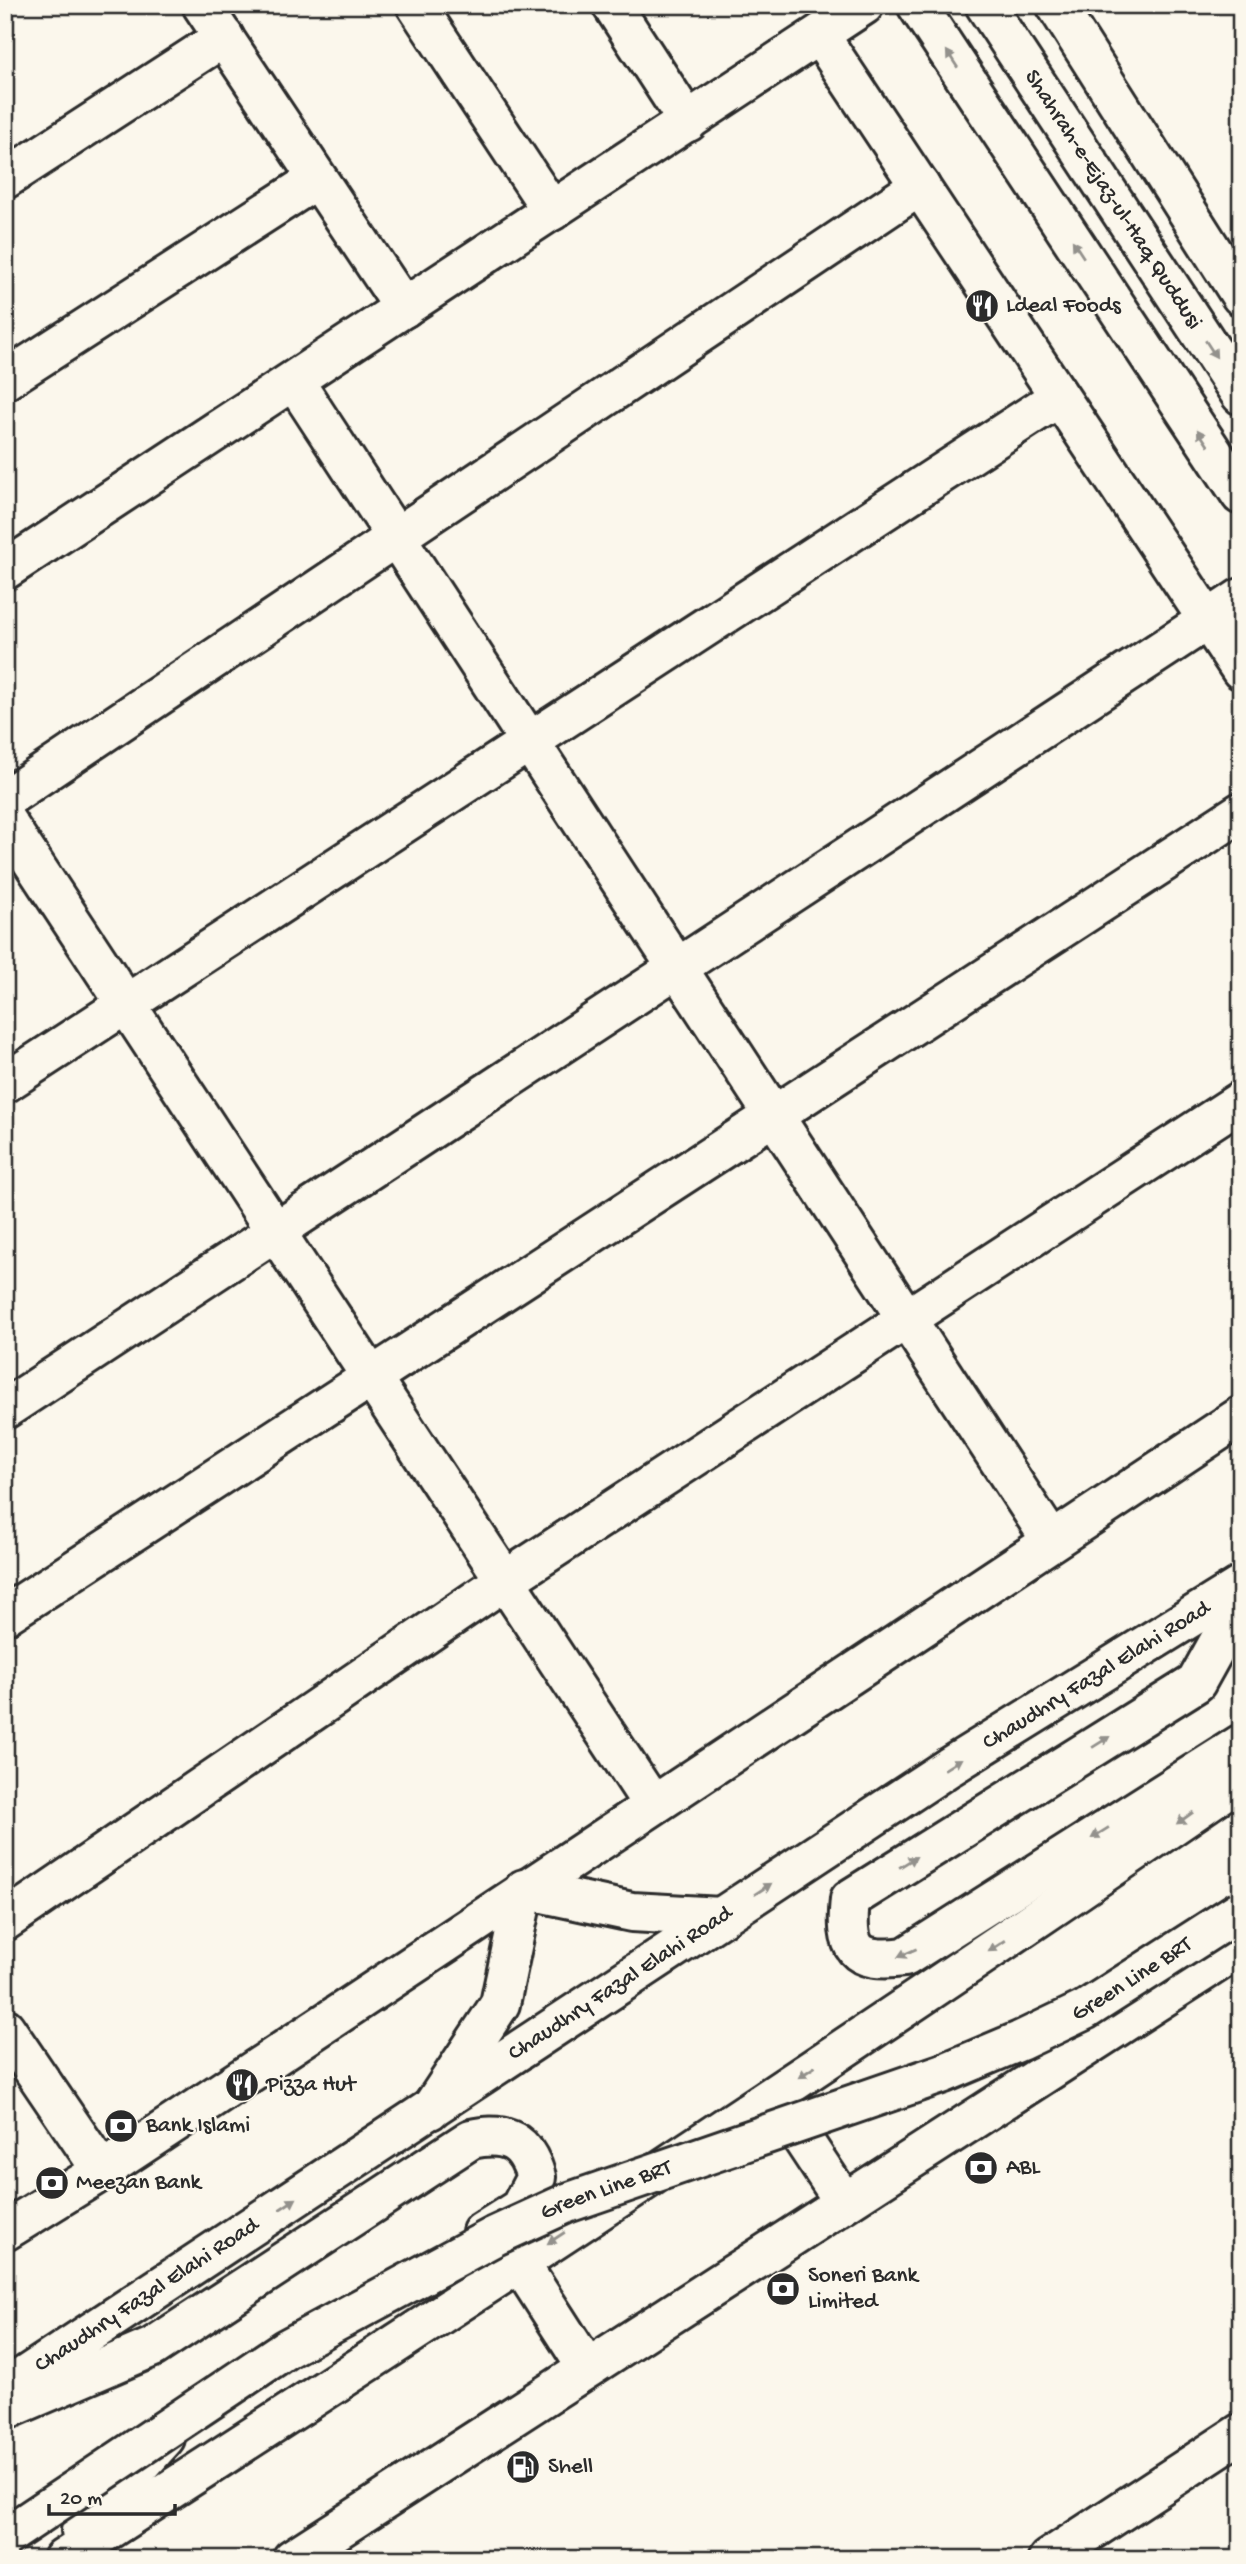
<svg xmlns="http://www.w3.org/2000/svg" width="1246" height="2564" font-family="'Gochi Hand',sans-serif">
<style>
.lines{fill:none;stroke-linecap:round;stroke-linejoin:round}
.minor-casing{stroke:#2b2b2b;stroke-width:44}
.major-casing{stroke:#2b2b2b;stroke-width:44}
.minor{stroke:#fbf7ec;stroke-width:38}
.major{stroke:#fbf7ec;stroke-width:38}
.minor-bridge-casing{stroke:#2b2b2b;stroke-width:44;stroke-linecap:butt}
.minor-bridge{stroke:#fbf7ec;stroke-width:38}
.oneway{fill:#93918c}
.labels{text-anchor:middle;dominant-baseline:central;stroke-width:5;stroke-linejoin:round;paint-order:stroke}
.street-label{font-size:23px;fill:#2b2b2b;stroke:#fbf7ec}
.poi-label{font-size:23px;fill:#2b2b2b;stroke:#fbf7ec;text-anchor:start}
</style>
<rect width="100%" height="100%" fill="#fbf7ec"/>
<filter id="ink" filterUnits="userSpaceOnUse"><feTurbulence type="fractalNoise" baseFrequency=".0143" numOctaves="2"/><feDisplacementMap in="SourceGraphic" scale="14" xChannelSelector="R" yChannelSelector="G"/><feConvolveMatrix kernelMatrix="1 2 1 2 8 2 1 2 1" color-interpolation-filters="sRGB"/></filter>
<g filter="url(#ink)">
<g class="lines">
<g class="minor-casing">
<g id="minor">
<path d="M202,5l202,303"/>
<path d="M416,5l136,206"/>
<path d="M612,5l76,117"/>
<path d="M1056,5l185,291"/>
<path d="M820,36l421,634"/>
<path d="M5,179l219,-142"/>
<path d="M5,380l312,-201"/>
<path d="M294,381l757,1159"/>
<path d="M5,570l859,-565"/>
<path d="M5,799l915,-613"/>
<path d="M5,820l647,984"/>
<path d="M5,1083l1054,-686"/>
<path d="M5,1409l1236,-811"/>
<path d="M5,1615l1236,-803"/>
<path d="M5,1921l499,-340 737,-480"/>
<path d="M5,2028l97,143"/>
<path d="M776,2099l68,103"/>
<path d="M430,2110l70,-106 24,-115 108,23 89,5"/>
<path d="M5,2231l97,-60 1139,-755"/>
<path d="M519,2262l68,106"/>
<path d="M292,2559l949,-612"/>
<path d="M1048,2559l193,-126"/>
</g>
</g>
<g class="major-casing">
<g id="major">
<path d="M917,5l324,490"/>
<path id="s1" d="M985,5l256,390"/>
<path d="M1241,1602l-45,81 -346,216c-5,49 3,65 55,58l336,-213"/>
<path id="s2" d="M5,2389l944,-622 292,-181"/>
<path d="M8,2409l145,-62 318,-208c36,-8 55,2 65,38l-16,31 -38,24"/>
<path d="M81,2531l84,-93"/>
<path d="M63,2559c396,-254 790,-513 1178,-780"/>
</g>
</g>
<use href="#minor" class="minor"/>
<use href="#major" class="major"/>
<g class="minor-bridge-casing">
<g id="minor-bridge">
<path id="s3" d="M5,2537l281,-188 209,-113 72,-33 377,-130 76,-32 65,-31 156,-100"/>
</g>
</g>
<use href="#minor-bridge" class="minor-bridge"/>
</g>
<defs><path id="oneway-solid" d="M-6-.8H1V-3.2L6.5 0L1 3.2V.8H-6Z" transform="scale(1.75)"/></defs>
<g class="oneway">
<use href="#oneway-solid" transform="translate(952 59) rotate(-123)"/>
<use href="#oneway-solid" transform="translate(1078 249) rotate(-123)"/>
<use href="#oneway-solid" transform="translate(1211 349) rotate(57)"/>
<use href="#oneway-solid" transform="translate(1203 438) rotate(-123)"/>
<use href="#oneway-solid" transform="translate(1101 1742) rotate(-32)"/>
<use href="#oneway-solid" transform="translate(953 1764) rotate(-32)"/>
<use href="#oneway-solid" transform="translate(1185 1818) rotate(145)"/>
<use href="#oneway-solid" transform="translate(1100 1833) rotate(148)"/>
<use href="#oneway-solid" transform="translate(908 1862) rotate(-32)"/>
<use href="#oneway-solid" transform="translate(763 1889) rotate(-33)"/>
<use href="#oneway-solid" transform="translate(997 1946) rotate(147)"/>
<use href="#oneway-solid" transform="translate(907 1953) rotate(156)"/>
<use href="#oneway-solid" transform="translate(807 2072) rotate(147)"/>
<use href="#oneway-solid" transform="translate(288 2204) rotate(-33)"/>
<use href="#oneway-solid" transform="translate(556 2238) rotate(147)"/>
</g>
</g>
<defs>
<g id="restaurant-disc" transform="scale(1.75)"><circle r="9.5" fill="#2b2b2b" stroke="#fbf7ec"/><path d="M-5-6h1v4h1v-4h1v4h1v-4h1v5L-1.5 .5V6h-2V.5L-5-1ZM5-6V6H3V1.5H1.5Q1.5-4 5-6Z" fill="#fff"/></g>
<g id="bank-disc" transform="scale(1.75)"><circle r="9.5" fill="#2b2b2b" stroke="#fbf7ec"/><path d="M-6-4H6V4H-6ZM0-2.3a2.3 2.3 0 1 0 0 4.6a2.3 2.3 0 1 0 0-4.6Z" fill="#fff"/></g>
<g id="fuel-disc" transform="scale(1.75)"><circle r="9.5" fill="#2b2b2b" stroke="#fbf7ec"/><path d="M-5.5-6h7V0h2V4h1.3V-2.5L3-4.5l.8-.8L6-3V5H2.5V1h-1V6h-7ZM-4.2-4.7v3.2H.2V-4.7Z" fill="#fff"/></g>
</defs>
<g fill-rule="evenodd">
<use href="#restaurant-disc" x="982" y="306"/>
<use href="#restaurant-disc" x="242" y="2085"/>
<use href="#bank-disc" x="121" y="2126"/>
<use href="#bank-disc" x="981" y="2168"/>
<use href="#bank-disc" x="52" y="2183"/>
<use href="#bank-disc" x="783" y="2289"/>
<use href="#fuel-disc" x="523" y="2467"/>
</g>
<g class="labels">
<g class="street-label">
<text stroke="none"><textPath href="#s1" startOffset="233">Shahrah-e-Ejaz-ul-Haq Quddusi</textPath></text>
<text stroke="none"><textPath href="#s2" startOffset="1304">Chaudhry Fazal Elahi Road</textPath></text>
<text stroke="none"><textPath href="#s3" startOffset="1264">Green Line BRT</textPath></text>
<text stroke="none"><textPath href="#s2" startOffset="737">Chaudhry Fazal Elahi Road</textPath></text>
<text stroke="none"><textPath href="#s3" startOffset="696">Green Line BRT</textPath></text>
<text stroke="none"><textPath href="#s2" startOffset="170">Chaudhry Fazal Elahi Road</textPath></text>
</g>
<g class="poi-label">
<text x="1006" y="306">Ldeal Foods</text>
<text x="266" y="2085">Pizza Hut</text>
<text x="146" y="2126">Bank Islami</text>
<text x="1006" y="2168">ABL</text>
<text x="76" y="2183">Meezan Bank</text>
<text x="808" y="2276">Soneri Bank<tspan x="808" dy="26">Limited</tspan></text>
<text x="548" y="2467">Shell</text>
</g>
</g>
<rect width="1246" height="2564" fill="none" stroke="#fbf7ec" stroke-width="28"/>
<rect x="14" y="14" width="1218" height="2536" fill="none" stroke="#2b2b2b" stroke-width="2.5" filter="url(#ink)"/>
<path d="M49 2504v10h126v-10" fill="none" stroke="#2b2b2b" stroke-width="3.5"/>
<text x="60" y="2504" font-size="21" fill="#2b2b2b" stroke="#fbf7ec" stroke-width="5" paint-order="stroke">20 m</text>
</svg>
